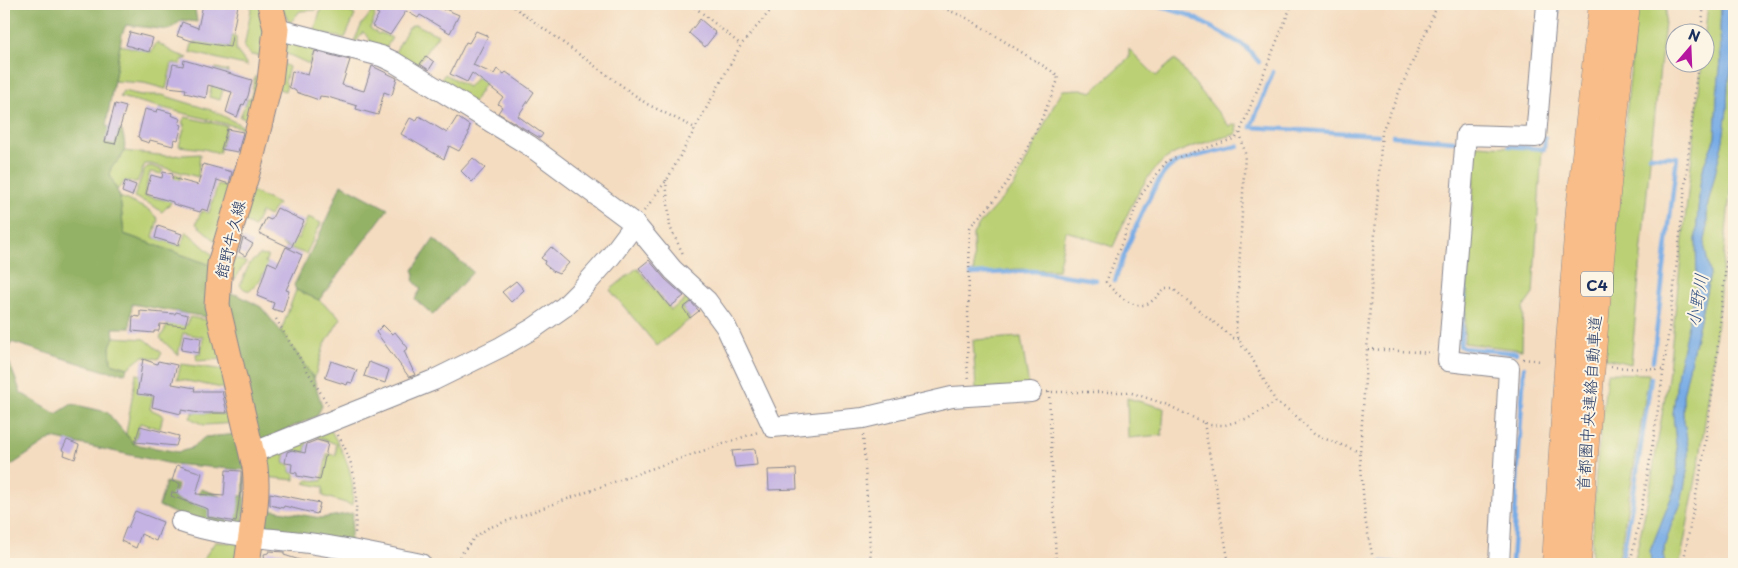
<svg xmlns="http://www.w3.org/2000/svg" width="1738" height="568" font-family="'Playpen Sans','Klee One',sans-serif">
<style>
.green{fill:#bbd074;stroke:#6b8069}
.forest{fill:#94b266;stroke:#587062}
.water{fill:#78ace5;stroke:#4a6ea2}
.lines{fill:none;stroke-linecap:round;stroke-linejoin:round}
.stream{stroke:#78ace5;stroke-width:4.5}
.building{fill:#c4b3e3}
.minor-casing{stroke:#88868f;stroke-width:22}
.major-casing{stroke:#88868f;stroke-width:27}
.highway-casing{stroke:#88868f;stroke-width:29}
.path{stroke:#88868f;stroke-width:2.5;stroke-dasharray:1 4;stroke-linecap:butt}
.minor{stroke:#fff;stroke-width:20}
.major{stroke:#f8bd88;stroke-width:25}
.highway{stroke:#f8bd88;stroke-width:28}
.labels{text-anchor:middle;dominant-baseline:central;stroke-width:4;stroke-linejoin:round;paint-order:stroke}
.shield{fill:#fcf5e5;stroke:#5e6a86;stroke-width:1}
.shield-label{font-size:15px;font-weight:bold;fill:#1b2f5e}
.street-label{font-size:16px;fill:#1b2f5e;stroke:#fcf5e5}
.water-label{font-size:18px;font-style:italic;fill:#375486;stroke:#fcf5e5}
</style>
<rect width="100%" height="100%" fill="#fcf5e5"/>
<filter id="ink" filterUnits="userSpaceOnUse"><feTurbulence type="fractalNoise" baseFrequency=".02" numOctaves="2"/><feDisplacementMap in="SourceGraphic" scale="10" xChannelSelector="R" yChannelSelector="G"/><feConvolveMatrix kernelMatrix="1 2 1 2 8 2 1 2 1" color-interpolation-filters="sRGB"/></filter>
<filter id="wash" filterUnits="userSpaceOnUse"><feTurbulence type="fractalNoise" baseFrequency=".0096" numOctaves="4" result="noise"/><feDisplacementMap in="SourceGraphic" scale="20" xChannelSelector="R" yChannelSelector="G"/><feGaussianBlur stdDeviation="1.12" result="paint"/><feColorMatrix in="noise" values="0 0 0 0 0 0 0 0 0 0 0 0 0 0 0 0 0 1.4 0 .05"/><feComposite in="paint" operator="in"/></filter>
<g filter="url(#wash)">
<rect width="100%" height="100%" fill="#f4dcc0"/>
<g class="green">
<path d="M252,4h11l1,52 -13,-1 -7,-7z"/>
<path d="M279,4h39l-2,6 -16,1 -10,12z"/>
<path d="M322,4l24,6 9,5 -10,23 -31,-5z"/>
<path d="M1637,4h30l-16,145 -20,215 -26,-6v-32l9,-36 3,-83z"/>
<path d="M1708,4h13l-1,24 1,33 -4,35 -2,42 -11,27 -4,19 -4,52 1,48 -19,87 -5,43 5,49 -3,25 -25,63 1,13h-17l16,-75 18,-111 34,-315 4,-1 -1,-30z"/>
<path d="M1732,4h2v39c-5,-14 -9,-25 -2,-39z"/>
<path d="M376,7l2,1 -4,7 1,2 -5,11 8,6 3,-1 11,5 -9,14 -15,-7 2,-6 -7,-7 -7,10 -2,-1 8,-17z"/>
<path d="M413,25h4l21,10 -22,31 -23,-10 14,-26z"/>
<path d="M232,36l4,1v13l12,16 -58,-14 2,-8 8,-3 30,6z"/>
<path d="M289,36l27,8 -7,20 -26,-12z"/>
<path d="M157,42l15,10 16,6 -6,2 -1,4 -9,-1 -6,26 -22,-6 -30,-2 6,-36 31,7z"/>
<path d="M1129,49l27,27 19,-17 54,67 8,-2 -1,10c-18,5 -50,13 -66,22 -27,16 -45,64 -57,91l-47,-16 -8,39 -42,-1 -42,5 -1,-40 9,-13 32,-35 40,-81 9,-15 18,-1 11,3 37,-34z"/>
<path d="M1734,58v95l-22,219 -12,85 -20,107h-16v-17l8,-24 9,-19 7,-38v-20l-5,-31v-20l27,-121 -6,-30 3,-13v-23l16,-68 4,-30 1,-26z"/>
<path d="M282,63l7,4 -4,15 2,2 -2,7 -10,-3z"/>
<path d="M216,68l12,3 -8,29 -11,-3z"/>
<path d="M445,74l23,13 10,-11 9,4 -14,23 -35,-20z"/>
<path d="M255,76l5,3 -8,41 -12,-3 8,-19 3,1z"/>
<path d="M123,91l18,4h21l52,16 36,19 -130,-33z"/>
<path d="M185,117l42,9 -8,27 -15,-4 -25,-3 6,-21 -3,-2z"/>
<path d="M1476,145l66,4 -9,145 -10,14 -1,42 -58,-7z"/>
<path d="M124,151l43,5 33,-2 -2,23 -47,-13h-6l-8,18 -12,-1 -8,9 -7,-15 1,-8 10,-8z"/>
<path d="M151,166l12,4 -2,4 -11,-2 -6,24 21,4 5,-13h3l2,-13 6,2 -11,28 -8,8 -10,-7 -18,-8 10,-27 3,-3z"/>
<path d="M218,184l15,5 -16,53 -21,-18 4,-10h1l1,-3 7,2z"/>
<path d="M249,190l29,14 -9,12 -8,-4 -7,15 -14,-8z"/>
<path d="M120,197l29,13 9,9 -5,18 28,9 5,-15 27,24 -2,10 -87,-31z"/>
<path d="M308,217l13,6 -15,31 -24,-9 4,-10 12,4z"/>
<path d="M260,255l8,1 -3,6 9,5 -2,8 -9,-1 -2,5 -11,12 -6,-2 -4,-4 10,-22z"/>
<path d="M229,257l17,5 -11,17 -10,2z"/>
<path d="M637,268l34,42 18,-13 3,4 -10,7 8,11 -33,27 -47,-56z"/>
<path d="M296,290l23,10 22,18 -17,28 -10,33 -33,-48z"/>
<path d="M190,317l22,4 11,38 -26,2 -1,-7h5l2,-17 -20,-4 -5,22 -18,-17 10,-17 17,4z"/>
<path d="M114,337l31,2 17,14 -4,6 -15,-3 -15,12 -17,-5 -1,-17z"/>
<path d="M1021,337l8,50 -53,2 -3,-49z"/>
<path d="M181,364l44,6 2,19 -50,-10z"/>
<path d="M1607,373l42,1 -31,190h-27l5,-92z"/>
<path d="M136,374l21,3 -7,32 13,6 -3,14 -20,-6 -6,21 -8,-10z"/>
<path d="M1127,398l37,10 -2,27 -34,3z"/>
<path d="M193,412l38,3 6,8 -33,2 -14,-7z"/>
<path d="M329,427c15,27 27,47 23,78l-29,-9v-9l-19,-4 3,-3 15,1 5,-27 9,1v-11l-26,-10z"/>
<path d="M308,436l-3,16 -19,-3 -2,15 6,1v7l5,2v6l-30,-3 -3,-26z"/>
<path d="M215,542l26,1 -3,21h-38z"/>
</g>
<g class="forest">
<path d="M4,4h181l10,5 2,13 -15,-2 -13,10 -43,-5 -4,9 -16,92 16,5c5,18 4,24 -11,36l-1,8 10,22 4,37 87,31 1,53 -80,-14 -2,24h-17l1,9 -4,9 1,17 17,5 -3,5 -20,-2 -94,-29 -4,15 14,36 35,21 16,-10 35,8 27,32 44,8 12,-3 15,-12 34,-3 7,36 -3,64 -62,-18 -22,-10 7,-24 12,3 -4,13 20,7 7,-16 23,8 6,-2 13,1 2,-26 -73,-6 -120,-26 -48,32z"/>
<path d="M341,184l47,25 -69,91 -23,-10 -2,-5 31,-62z"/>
<path d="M434,239l39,33 -40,43 -18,-16 6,-10 -8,-9 2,-6 -2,-4z"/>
<path d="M228,293l10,2 23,12 23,28 30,44 8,27 -5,10 -59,26 -30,-123z"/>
<path d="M262,508l59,10 32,-5 -3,31 -92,-10z"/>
</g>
<path class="water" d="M1721,4h11l-4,14v7l6,18v15l-6,26 -1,26 -4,30 -16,68v23l-3,13 6,30 -27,121v20l5,31v20l-7,38 -9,19 -8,24v17h-13l-1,-13 25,-63 3,-26 -5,-48 5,-43 19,-87 -1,-48 4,-52 4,-19 11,-27 2,-42 4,-35 -1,-33z"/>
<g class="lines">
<g class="stream">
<path d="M1123,4l5,2 3,-2"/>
<path d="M1151,4l38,11 47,26 11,7 12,14"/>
<path d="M1553,52l5,-48"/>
<path d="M1273,72l-22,55 127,8"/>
<path d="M1393,136l61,5"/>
<path d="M1509,146l35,3 1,-12"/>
<path d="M1650,156l27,1 -24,204"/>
<path d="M1469,228l-9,118 4,2 52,5"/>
<path d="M971,274l62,-3 63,9"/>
<path d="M1115,281c7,-22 39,-104 56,-115 14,-9 49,-15 67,-20"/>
<path d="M1382,562l24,2"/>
<path d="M1512,564l12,-196"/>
<path d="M1621,564l11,-60 19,-126"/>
</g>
</g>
<g id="blocks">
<g class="building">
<path d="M203,4l35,1 -8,42 -38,-6 -15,-5 5,-14 16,6z"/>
<path d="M383,4h52l9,6 1,-1 14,6 -9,18 -30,-18 -2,3 -12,-7 -16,24 -18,-9 7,-12 -3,-1z"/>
<path d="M700,19l16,14 -11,14 -16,-14z"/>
<path d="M476,31l12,5 -15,29 21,9 3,-5 7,5 2,-2 28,20 -16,24 25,18 -3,4 -42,-25 4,-6 -4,-3 5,-7 -31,-24 -5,9 -17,-8 16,-32 3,1z"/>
<path d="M130,32l23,6 -4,14 -23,-7z"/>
<path d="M315,51l35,9 -8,25 22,6 8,-25 25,12 -5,17 -8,-3 -6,23 -22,-6 1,-3 -29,-9 -8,-1 -1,4 -23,-8v-1l-7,-4 3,-16 16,4z"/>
<path d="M426,56l8,6 -5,8 -9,-6z"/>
<path d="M184,60l68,20 -4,16 -4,9 -2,-1 -5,13 -11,-5 6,-20 -24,-7 -2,13 -21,-5 1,-4 -18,-2 5,-23 10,2z"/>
<path d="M115,104l11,3 -11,37 -10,-2z"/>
<path d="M145,109l12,3 1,-3 14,4 -1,2 10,4 -2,5 3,1 -4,15 -4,-1 -1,7 -23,-6 -1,3 -9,-3v-2l-2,-1z"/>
<path d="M419,116l28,17 10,-16 13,9 -2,6 1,2 -10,17 -10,-5 -5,13 -43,-25 9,-16 6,3z"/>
<path d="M227,129l16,3 -5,20 -17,-3z"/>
<path d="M473,158l12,10 -13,14 -11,-11z"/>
<path d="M203,164l29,8 -3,12 -12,-4 -9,31 -6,-2 -2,3 -27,-8v-2l-27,-8 5,-19 11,3 1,-6 10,2 -1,4 26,7z"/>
<path d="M125,181l11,4 -4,11 -10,-4z"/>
<path d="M277,208l27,13 -13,27 -32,-15 7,-15 5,2z"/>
<path d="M158,226l24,8 -4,11 -23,-7z"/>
<path d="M243,238l10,6 -8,12 -6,-4z"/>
<path d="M286,247l16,8 -16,35 3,1 -6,21 -11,-3 2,-6 -17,-7 11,-34 9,4z"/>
<path d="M551,247l18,16 -10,11 -5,-2 -10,-8 1,-3 -4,-3z"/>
<path d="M649,260l16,19 19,17 -14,11 -31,-39z"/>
<path d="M516,281l8,9 -13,12 -9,-10z"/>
<path d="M691,302l8,9 -9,7 -7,-10z"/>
<path d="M140,311l35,3 1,-2 12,3 -3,11 -25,-2 -1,7h-5v2l-22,-2 1,-15 7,1z"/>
<path d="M383,325l9,9 3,-2 13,16 -4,3 11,24 -6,2 -33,-45z"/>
<path d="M184,335l17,3 -2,15 -18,-3z"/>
<path d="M143,359l14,5 1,-3 19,4 -5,19 23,4 -1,3h28l5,22h-28l-18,-3v4l-29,-7 2,-11 -17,-2z"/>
<path d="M331,361l26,9 -5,13 -4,-1 -1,3 -22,-7z"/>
<path d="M369,362l20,8 -4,13 -21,-7z"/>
<path d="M140,426l39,10 -3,10 -41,-4z"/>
<path d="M67,440l12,5 -4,14 -11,-4 1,-4 -3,-1z"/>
<path d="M317,440l11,3 -8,37 -23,-4v-3l-6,-1 1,-8 -7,-1 2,-11 5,-2 13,3 2,-9z"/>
<path d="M755,449l2,16 -22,2 -3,-16z"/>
<path d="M177,465l25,8 -6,21 28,2 2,-26 15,1v22h-1l-4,29 -28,-5v-8l-37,-13 1,-4 5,1 3,-9 -8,-3z"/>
<path d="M796,469l1,20 -28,1 -1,-20z"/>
<path d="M270,493l50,10 -3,11 -33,-8 -1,2 -13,-3z"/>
<path d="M135,511l28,11 -7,19 -15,-7 -5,14 -15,-7 5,-13h2z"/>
<path d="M269,551l15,1v3l22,7 -1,2h-40l-1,-10 4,-1z"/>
</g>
</g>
</g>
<g filter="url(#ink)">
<use href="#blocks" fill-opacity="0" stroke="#88868f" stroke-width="1"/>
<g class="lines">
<g class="minor-casing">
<g id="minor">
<path d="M276,29l105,27 13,6 136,84 105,78 38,46 34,31 19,26 47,100 90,-9 89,-21 79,-5"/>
<path d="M252,453l182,-73 67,-33 33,-19 30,-21 15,-15 32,-36 24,-32"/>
<path d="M181,522c40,14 79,15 120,20 41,5 80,14 120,22"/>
<path d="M1499,564l10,-196 -61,-7 18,-226 70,2 11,-133"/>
</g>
</g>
<g class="major-casing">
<path id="major" d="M247,564c4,-32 12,-65 8,-97l-38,-162 3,-41 31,-105 19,-78 6,-52 -6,-25"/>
</g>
<g class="highway-casing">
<g id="highway">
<path d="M1556,564l13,-209 11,-146 23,-205"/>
<path d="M1577,564c11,-187 28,-374 49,-560"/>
</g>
</g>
<g class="path">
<path d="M510,4l137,100 48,24"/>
<path d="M691,4l50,41"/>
<path d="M934,4l35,15 84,53 4,3 1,5c-16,40 -36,84 -63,119 -7,11 -19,18 -25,29l-3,137 2,15"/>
<path d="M1701,32l3,-28"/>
<path d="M666,180l4,47 14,29"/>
<path d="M644,211l24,-33 73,-133 35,-41"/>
<path d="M276,319l52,86"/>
<path d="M1239,339l-6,-1 -61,-50h-7c-5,5 -11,13 -18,16 -15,6 -33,-12 -41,-22l35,-87 26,-34 69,-23 3,-5"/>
<path d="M1368,349l65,4"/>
<path d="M1523,359l18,2"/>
<path d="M1611,367l53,3"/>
<path d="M1047,392h82l39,13 32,16 11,4h14l24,-7 27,-16 17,11 22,22 45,17"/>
<path d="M1049,392l7,172"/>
<path d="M1276,402l-28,-51 -6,-5 -6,-14 9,-179 -5,-21 52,-128"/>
<path d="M1204,423l25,141"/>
<path d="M338,435c21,37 19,58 17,99"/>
<path d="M863,435l8,129"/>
<path d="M453,564l22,-27 13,-9 148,-54 122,-42"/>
<path d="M1374,564l-9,-45 -5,-67 22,-321 56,-127"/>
<path d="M1630,564c36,-165 50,-334 68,-502"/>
<path d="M1683,564l20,-106 12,-85 19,-188"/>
</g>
<use href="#minor" class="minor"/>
<use href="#major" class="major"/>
<use href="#highway" class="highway"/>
</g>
</g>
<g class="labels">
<rect class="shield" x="1581" y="271.5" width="32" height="25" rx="4"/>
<g class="shield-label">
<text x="1597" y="284">C4</text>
</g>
<g class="street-label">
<text transform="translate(229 239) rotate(-76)">館野牛久線</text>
<text transform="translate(1588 403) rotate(-86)">首都圏中央連絡自動車道</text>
</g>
<g class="water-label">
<text transform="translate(1696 300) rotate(-80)">小野川</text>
</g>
</g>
<rect width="1738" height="568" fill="none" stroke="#fcf5e5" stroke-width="20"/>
<g transform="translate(1690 48) rotate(19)"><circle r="24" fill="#fcf5e5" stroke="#a2a6af"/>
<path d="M0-4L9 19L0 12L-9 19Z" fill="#b5179e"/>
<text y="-8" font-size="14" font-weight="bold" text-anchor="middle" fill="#1b2f5e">N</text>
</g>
</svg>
